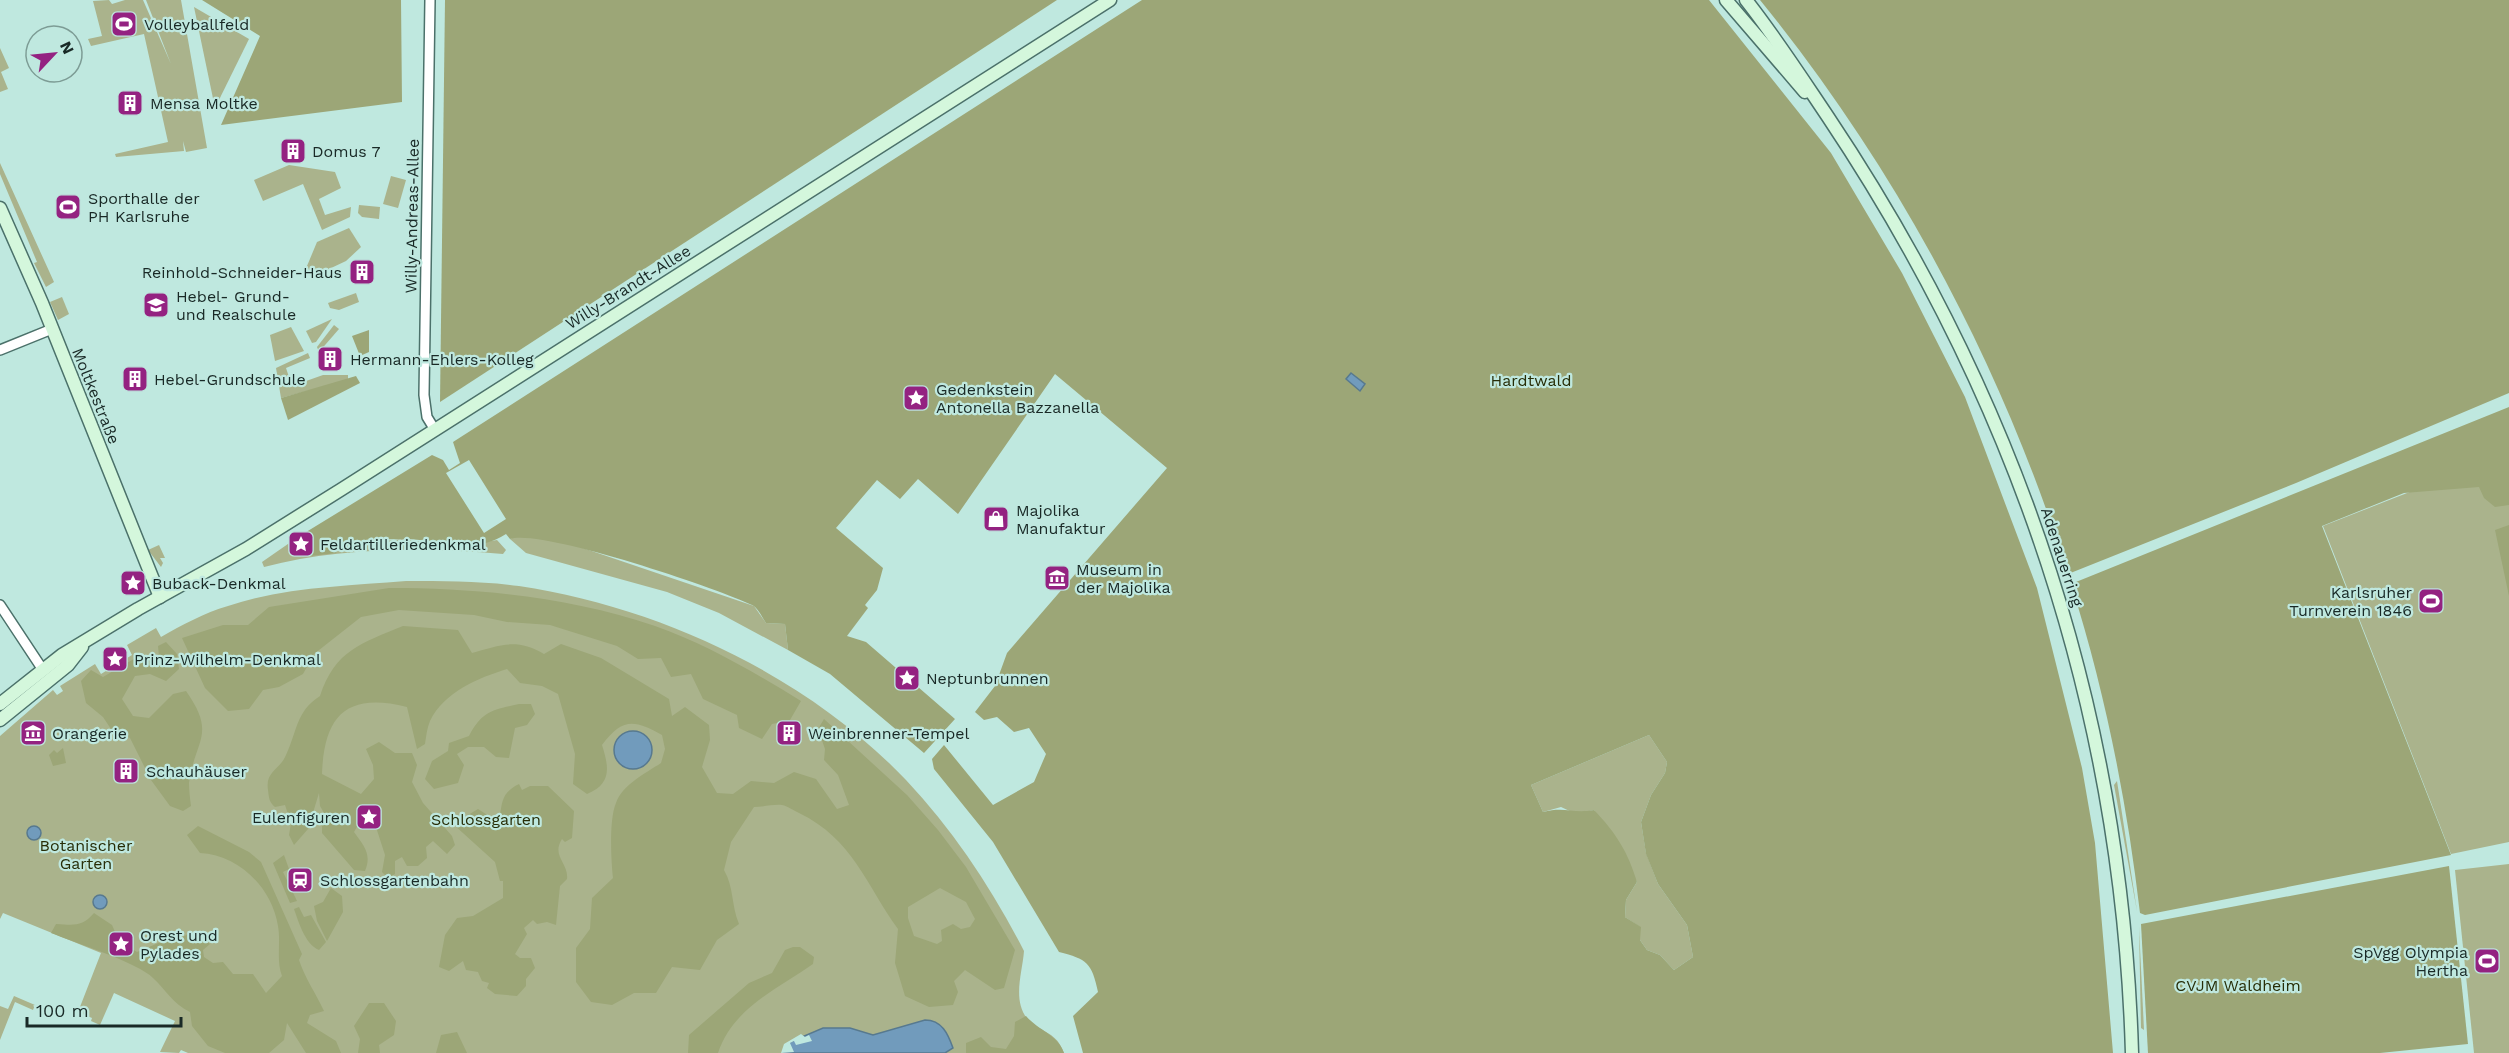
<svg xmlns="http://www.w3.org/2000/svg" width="2509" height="1053" font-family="'Work Sans',sans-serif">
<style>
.green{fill:#aab38c}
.forest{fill:#9ca677;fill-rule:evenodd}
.water{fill:#719bbc;stroke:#57798f;stroke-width:1.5}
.pier{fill:#bfe8df}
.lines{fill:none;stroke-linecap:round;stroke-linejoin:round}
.minor-casing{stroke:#4b716a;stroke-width:12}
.secondary-casing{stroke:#4b716a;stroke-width:15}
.minor{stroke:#fff;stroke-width:9}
.secondary{stroke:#d4f7dc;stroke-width:12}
.labels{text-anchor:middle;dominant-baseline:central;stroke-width:4.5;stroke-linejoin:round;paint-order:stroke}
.poi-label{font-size:16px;fill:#192926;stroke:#bfe8df;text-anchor:start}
.street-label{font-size:16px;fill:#192926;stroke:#bfe8df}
.park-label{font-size:16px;fill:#272d07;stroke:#bfe8df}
</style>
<rect width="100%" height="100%" fill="#bfe8df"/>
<g class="green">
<path d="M109,0l3,4 13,-4h18l28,64 -25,-64h35l26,148 -21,4 -3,-11 1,10 -68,6 -1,-3 53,-12 -24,-108 -53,12 -3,-7 14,-3 -9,-35z"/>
<path d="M194,7l55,32 -34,69z"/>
<path d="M0,48l9,20 -8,4 7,17 -8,3z"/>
<path d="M0,163l54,119 -8,5 -12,-24 3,-1 -37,-88z"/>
<path d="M289,165l46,7 6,16 -22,11 6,16 26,-8 -1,10 -28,13 -19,-46 -40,17 -9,-21z"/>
<path d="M391,176l15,4 -8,28 -15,-4z"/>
<path d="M359,205l21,2 -1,12 -17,-2 -4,-4z"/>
<path d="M349,228l12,19 -15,14 -34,16 -5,-11 10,-24z"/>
<path d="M356,293l3,9 -20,8 -9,-2 -2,-5z"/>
<path d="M62,297l7,17 -11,6 -8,-18z"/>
<path d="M332,319l-16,23 -4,1 -6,-12z"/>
<path d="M334,325l5,4 -20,23 -2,-5z"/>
<path d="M291,327l13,24 -29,10 -5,-26z"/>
<path d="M308,353l2,5 -24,10 6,18 31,-11h25v5l-67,18 -5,-30z"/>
<path d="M2509,453v389l-58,12 -128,-328z"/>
<path d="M516,536l23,1 35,8 180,61 12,17 19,1 3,26 -69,-37 -52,-21 -141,-39 -16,-14z"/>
<path d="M298,537l6,2 5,8 -8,10 62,-19 23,3 15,-2 57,8 39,-7 9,10 -3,4c-78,-7 -164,-7 -239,13l-2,-5z"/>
<path d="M159,545l6,13h-5l3,5 -2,4 -13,-17z"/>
<path d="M406,581c38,0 76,0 113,5 141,21 288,90 387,194 48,51 86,109 118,171 -2,26 -16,60 15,77 13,7 20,11 25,25h-876l-7,-3 -2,3 -19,-1 15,-31 -61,-28 -14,32 -9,-4 1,-3 -14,-6 23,-59 -98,-40 -3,6v-183l53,-46 4,5 6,-4 -3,-5 35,-22 6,10 31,-19 -5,-10 29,-17 5,9c21,-12 43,-24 67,-31 56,-19 119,-20 178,-25z"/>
<path d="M1649,735l18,27 -2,11 -14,22 -10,27 5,31 12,31 29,41 6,32 -19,13 -14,-15 -13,-5 -7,-10v-13l-15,-10 1,-17 11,-18 -43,-72 -18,4 -15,-7 -18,5 -12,-27z"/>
<path d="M2117,781l20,130 -23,-126z"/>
<path d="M2509,864v189h-35l-19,-183z"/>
<path d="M2139,927l5,103 -3,-2z"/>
<path d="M14,996l21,9 -2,5 -18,-8 -15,38v-34l8,3z"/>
</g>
<g class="forest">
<path d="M202,0h199l1,102 -181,23 39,-89z"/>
<path d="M445,0h612l-617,402z"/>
<path d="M1142,0h567l122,153 71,120 63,124 72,191 45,180 13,75 18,210h-1030l-10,-37 25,-24c-6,-29 -11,-33 -39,-40l-66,-110 -59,-73 -2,-10 12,-14 49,60 41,-23 12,-28 -17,-26 -15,4 -17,-15 -13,3 -9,-8 20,-26 12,-33 160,-185 -112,-94 -97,140 -40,-35 -18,20 -23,-19 -41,48 47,40 -6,22 -12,15 3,3 -21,28 19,6 89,77 -31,34 -94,-79 -42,-24 -3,-26 -19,-1c-4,-6 -8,-15 -14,-18 -35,-17 -212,-77 -242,-66l-4,-5c-36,23 -69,4 -105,5 -21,1 -40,-1 -60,4l-5,10 -35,4v-5l8,-5 -5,-8 -6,-2 134,-82 11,5 6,10 11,-7 -7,-21zM469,460l37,59 -22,14 -38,-60zM1649,735l18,27 -2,11 -14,22 -10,27 5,32 12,30 29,41 6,32 -19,13 -14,-15 -13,-5 -7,-10 1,-13 -16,-10 1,-17 11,-18c-9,-30 -21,-49 -43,-72 -22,4 -29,-4 -51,2l-12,-27z"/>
<path d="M1760,0h749v393l-213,90 -228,91c-66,-209 -170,-404 -308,-574z"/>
<path d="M369,330v22l-9,4 -8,-20z"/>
<path d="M356,376l4,7 -72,37 -7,-22z"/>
<path d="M2509,407v98l-14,2 -11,-9 -5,-11 -75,6 -82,33 129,329 -306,60 -5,-2c-13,-111 -35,-222 -69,-329z"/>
<path d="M2509,525v71l-14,-66z"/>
<path d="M389,588c89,0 181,9 266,38 51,18 99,46 146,75l-11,19 -18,4 -10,15 -23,-11 -2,-13 -34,-16 -12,-25 -20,3 -10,-19 -23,1 -21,-13 -67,-21 -43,-3 -33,-7 -75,-5 -38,7 -47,37 -11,20 -24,13 -16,3 -14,19 -21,2 -23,-23 -23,-50 41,-13h25l21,-18z"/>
<path d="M403,626l55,4 14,23c28,-8 45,-15 72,1l17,-10 40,14 68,41 3,17 13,-9 24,18 1,15 -8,27 15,26 16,1 18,-13 23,2 20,-11 22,7 21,30 12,-4 -11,-30 -14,-15 1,-11 -7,-20 6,-10 83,76 31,35 28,37 49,83 -11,38 -9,2 -30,-20 -11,11 4,11 -5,13 -24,2 -24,-11 -10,-33 3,-34c-32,-44 -45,-90 -99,-116 -5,-2 -11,-7 -17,-8 -8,-1 -19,2 -28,2l-23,35 -7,28c10,17 7,35 15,54l-22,16 -17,30 -28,-3 -16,26h-22l-22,12 -21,-3 -15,-20v-34l14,-19 2,-31 21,-20c-2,-18 -4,-59 3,-75 6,-18 30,-30 45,-40l4,-14 -3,-14c-28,-16 -40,-17 -60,10 7,22 10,39 -15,49l-14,-10 2,-30 -17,-60 -16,-8 -22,-3 -13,-14c-29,9 -63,23 -77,52 -3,7 -4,16 -5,23l-8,5 -10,-42c-60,-15 -83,8 -85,67l39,20 13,-15 -1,-14 -7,-16 13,-7 16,11h17l5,12 -5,17 11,21 29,33 3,9 -8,9 -14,-13 -7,6 1,11 -9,8h-11l-5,-9 -7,4v13l-7,4 -6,-6 3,-17 -11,-34 -16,4 -4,7c10,14 18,22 11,39l-11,-1 -32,-37v-8l5,-7 -7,-12 -1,-13 -11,36 -14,16 -5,-10 2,-12 -6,-18 -10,2c-6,-5 -6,-9 -7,-17 -3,-19 12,-20 18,-35 11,-23 10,-44 34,-59 15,-46 42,-53 83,-70zM940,888l26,14 9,17 -5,8 -9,2 -8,-5 -12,6 1,11 -5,3 -23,-8 -6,-18v-11z"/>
<path d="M166,642l11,12 2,15 -13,12 -16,-7 -15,2 -13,23 11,17 16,2 24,-24 13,-3c31,44 9,48 3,92 0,7 1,16 2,23l-8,5 -13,-5 -19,-26 -21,-42 -19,-9 -8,-12 -17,-14 -5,-22 10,-11 12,7 36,-21h20l-1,-10z"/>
<path d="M519,704h12l4,10 -8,11 -12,3 -6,30 -13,-1 -12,-10h-16l-11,7 7,11 -6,18 -24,6 -9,-10 7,-18 16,-10 1,-8 20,-7c13,-25 23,-26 50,-32z"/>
<path d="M63,748l3,15 -13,3 -4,-11 5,-5 3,3z"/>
<path d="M519,784l3,6 8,-4h18l26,25 -2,27 -7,4 -3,-3c-11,17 7,24 5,40l-7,7 -4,39 -9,-3 -10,2 -4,-4 -9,8 3,6 -12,20 5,4h11l4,10 -9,11v7l-9,10 -22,-2 -8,-6 2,-5 -7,-2 -4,-9 -12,-2 -3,-9 -14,10 -10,-4 6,-32 12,-17 16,-2 30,-18v-17h-3l-5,-19 -42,-38 25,-15 14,9 8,-2c2,-16 3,-24 19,-32z"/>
<path d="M198,826l51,26 12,10 41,92 -3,6c5,16 17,34 25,51l-14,4 -3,8 29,18 5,12h-35l-19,-30 -3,17 -15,13h-44l-17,-7 -16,-20 -2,-14c-17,-8 -24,-22 -37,-34 -14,-15 -80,-36 -102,-45l5,-9c18,1 26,3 38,-11l18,12 7,16 18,11 31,-13 8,2 17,-10 17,13 -7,6 1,7 9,6 10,-1 10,12h20l13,19 16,-17c-6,-16 -1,-33 -4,-50 -6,-38 -39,-71 -78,-73l-13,-18z"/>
<path d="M284,855l5,14 -6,3 14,29 -7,2 -17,-40z"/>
<path d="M2449,866l19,178 -88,9h-232l-7,-129z"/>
<path d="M331,888l11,8 1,16 -16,29 -10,-20 -3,-15 9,-4z"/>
<path d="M299,907l5,10 7,-2 15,27 -7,8c-14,-6 -20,-27 -25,-41z"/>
<path d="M793,947h7l14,10 -1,7c-36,25 -80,44 -95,89h-30l1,-18 60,-52 23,-10 13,-23z"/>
<path d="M369,1003h15l12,18 -2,14 -15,10 1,8h-22l2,-14 -6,-13z"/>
<path d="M1026,1016c13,15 31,18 38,37h-98v-10l15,-6 10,10 15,2 8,-13 1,-14z"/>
<path d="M457,1032l10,21h-31l5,-18z"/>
</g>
<g class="water">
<path d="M1351,373l14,11 -5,7 -14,-12z"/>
<circle cx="633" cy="750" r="19"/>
<circle cx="34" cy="833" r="7"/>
<circle cx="100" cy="902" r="7"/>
<path d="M925,1020c17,0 23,14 28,28l-8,5h-162l7,-11 33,-14h27l23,7z"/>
</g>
<path class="pier" d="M801,1034l4,3 4,-2 3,6 -16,4 -2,-4 -4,2 4,9 -13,1 3,-9z"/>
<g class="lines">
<g class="minor-casing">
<g id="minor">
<path d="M430,0l-6,395 3,22 8,13"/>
<path d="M0,350l52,-21"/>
<path d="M0,605l43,65"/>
</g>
</g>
<g class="secondary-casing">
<g id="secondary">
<path d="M1726,0l79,92"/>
<path d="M1746,0c30,38 55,77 82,117 190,284 294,594 304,936"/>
<path d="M0,208l42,95 118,294"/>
<path d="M0,704l62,-49 76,-46 108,-60 96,-60 768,-489"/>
<path d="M0,720l68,-55 14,-18"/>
</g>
</g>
<use href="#minor" class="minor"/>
<use href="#secondary" class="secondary"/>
</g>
<defs>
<g id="stadium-square" transform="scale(1.35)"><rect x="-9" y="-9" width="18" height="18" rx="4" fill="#942281" stroke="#bfe8df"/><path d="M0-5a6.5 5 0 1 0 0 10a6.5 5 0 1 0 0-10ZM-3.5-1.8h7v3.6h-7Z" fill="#fff"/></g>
<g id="building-square" transform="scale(1.35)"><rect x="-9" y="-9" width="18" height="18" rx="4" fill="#942281" stroke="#bfe8df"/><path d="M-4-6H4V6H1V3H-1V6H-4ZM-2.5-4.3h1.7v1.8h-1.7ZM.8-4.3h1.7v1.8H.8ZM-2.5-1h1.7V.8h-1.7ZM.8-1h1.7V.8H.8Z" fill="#fff"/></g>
<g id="school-square" transform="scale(1.35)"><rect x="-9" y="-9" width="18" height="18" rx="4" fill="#942281" stroke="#bfe8df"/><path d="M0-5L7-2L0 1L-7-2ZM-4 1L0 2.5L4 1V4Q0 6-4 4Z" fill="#fff"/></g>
<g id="sight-square" transform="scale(1.35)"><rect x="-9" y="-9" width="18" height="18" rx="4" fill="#942281" stroke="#bfe8df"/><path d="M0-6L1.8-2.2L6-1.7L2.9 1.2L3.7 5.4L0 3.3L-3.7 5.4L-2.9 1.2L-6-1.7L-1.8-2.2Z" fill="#fff"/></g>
<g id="shop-square" transform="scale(1.35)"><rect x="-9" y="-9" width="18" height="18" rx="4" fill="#942281" stroke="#bfe8df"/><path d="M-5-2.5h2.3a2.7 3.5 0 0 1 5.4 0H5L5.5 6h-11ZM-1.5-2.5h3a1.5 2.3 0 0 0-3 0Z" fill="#fff"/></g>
<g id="museum-square" transform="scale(1.35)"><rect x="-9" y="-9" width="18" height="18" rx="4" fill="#942281" stroke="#bfe8df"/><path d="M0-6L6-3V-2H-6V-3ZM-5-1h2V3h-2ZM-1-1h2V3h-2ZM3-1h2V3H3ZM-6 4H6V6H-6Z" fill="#fff"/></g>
<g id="station-square" transform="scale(1.35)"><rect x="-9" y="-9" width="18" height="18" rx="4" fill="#942281" stroke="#bfe8df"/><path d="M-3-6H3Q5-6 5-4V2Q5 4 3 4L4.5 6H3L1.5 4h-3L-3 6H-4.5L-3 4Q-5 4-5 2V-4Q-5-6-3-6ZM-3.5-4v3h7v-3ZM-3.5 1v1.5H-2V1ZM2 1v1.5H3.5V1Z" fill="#fff"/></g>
</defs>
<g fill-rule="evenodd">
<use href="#stadium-square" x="124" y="24"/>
<use href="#building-square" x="130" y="103"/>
<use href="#building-square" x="293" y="151"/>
<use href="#stadium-square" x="68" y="207"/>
<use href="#building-square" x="362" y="272"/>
<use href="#school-square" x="156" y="305"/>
<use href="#building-square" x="330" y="359"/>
<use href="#building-square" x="135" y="379"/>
<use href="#sight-square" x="916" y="398"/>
<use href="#shop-square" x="996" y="519"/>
<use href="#sight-square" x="301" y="544"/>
<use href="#museum-square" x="1057" y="578"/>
<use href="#sight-square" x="133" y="583"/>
<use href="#stadium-square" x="2431" y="601"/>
<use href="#sight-square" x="115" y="659"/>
<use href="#sight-square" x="907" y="678"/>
<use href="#museum-square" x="33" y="733"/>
<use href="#building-square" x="789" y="733"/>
<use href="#building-square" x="126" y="771"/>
<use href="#sight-square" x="369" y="817"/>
<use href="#station-square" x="300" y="880"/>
<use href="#sight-square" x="121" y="944"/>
<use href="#stadium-square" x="2487" y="961"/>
</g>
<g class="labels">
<g class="poi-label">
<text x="144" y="24">Volleyballfeld</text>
<text x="150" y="103">Mensa Moltke</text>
<text x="312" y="151">Domus 7</text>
<text x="88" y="198">Sporthalle der<tspan x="88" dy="18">PH Karlsruhe</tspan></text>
<text x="342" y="272" text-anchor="end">Reinhold-Schneider-Haus</text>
<text x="176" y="296">Hebel- Grund-<tspan x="176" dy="18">und Realschule</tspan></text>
<text x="350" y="359">Hermann-Ehlers-Kolleg</text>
<text x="154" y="379">Hebel-Grundschule</text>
<text x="936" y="389">Gedenkstein<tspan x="936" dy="18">Antonella Bazzanella</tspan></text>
<text x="1016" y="510">Majolika<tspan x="1016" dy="18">Manufaktur</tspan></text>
<text x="320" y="544">Feldartilleriedenkmal</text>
<text x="1076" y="569">Museum in<tspan x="1076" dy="18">der Majolika</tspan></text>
<text x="152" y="583">Buback-Denkmal</text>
<text x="2412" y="592" text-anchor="end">Karlsruher<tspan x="2412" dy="18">Turnverein 1846</tspan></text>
<text x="134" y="659">Prinz-Wilhelm-Denkmal</text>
<text x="926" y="678">Neptunbrunnen</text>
<text x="52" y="733">Orangerie</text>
<text x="808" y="733">Weinbrenner-Tempel</text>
<text x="146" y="771">Schauhäuser</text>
<text x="350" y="817" text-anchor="end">Eulenfiguren</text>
<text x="320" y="880">Schlossgartenbahn</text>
<text x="140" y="935">Orest und<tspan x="140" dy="18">Pylades</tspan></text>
<text x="2468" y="952" text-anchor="end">SpVgg Olympia<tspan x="2468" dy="18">Hertha</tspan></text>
</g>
<g class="street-label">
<text transform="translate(412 216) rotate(-89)">Willy-Andreas-Allee</text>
<text transform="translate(628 287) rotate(-32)">Willy-Brandt-Allee</text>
<text transform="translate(96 396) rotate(68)">Moltkestraße</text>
<text transform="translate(2062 557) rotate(72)">Adenauerring</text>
</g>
<g class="park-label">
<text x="1531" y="380">Hardtwald</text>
<text x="486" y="819">Schlossgarten</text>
<text x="86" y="845">Botanischer<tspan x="86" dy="18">Garten</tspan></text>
<text x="2238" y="985">CVJM Waldheim</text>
</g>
</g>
<g transform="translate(54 54) rotate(64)"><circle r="28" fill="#bfe8df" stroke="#7d9c95" stroke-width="1.5"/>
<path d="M0-4.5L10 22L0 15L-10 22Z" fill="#942281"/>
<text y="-9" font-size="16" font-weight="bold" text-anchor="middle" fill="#192926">N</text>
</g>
<path d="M27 1017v9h154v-9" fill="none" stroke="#192926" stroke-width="3"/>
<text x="36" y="1017" font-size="18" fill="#192926" stroke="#bfe8df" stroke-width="4.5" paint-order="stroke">100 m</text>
</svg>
